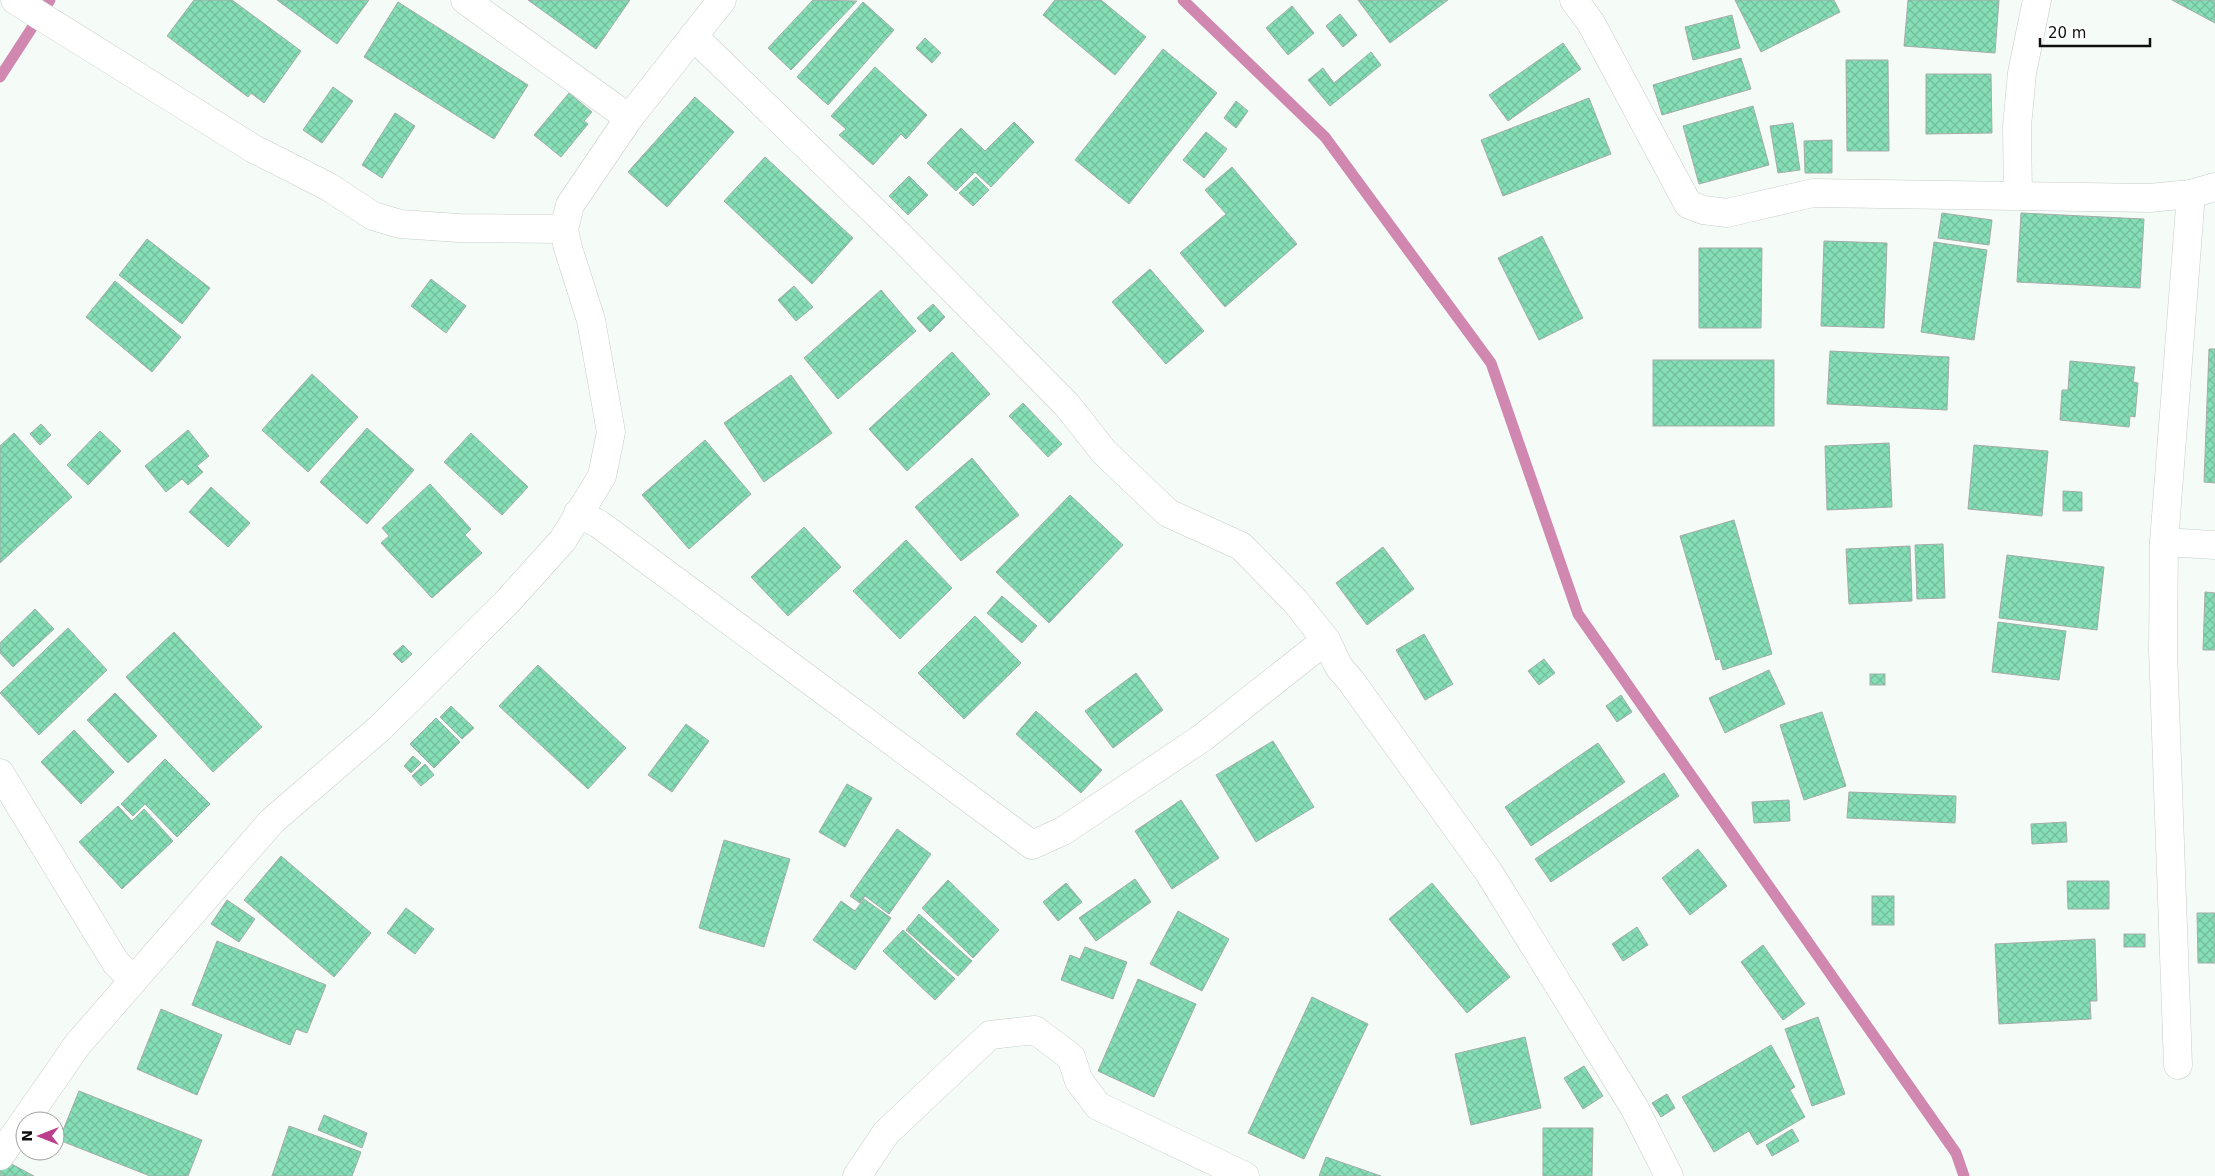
<svg xmlns="http://www.w3.org/2000/svg" width="2215" height="1176" font-family="'DejaVu Sans',sans-serif">
<style>
.lines{fill:none;stroke-linecap:round;stroke-linejoin:round}
.stream{stroke:#d087b0;stroke-width:11}
.building{fill:url(#building-cross-hatch);stroke:#a5aca9}
.street-casing{stroke:#c6cdc9;stroke-width:29}
.street{stroke:#fff;stroke-width:28}
</style>
<defs>
<pattern id="building-cross-hatch" width="8" height="8" patternUnits="userSpaceOnUse" patternTransform="scale(1.25)"><rect width="8" height="8" fill="#85deb6"/><path d="M0 0l8 8M0 8l8-8" fill="none" stroke="#72bd9b"/></pattern>
</defs>
<rect width="100%" height="100%" fill="#f5fcf8"/>
<g class="lines">
<g class="stream">
<path d="M1183,0l142,137 166,226 87,251 378,539 8,23"/>
<path d="M0,77l50,-77"/>
</g>
</g>
<g class="building">
<path d="M194,0h38l69,51 -37,52 -13,-10 -3,4 -81,-61z"/>
<path d="M277,0h92l-32,44z"/>
<path d="M528,0h102l-34,49z"/>
<path d="M813,0l44,1 -66,69 -23,-22z"/>
<path d="M1055,0h46l45,37 -31,38 -72,-60z"/>
<path d="M1358,0h90l-58,43z"/>
<path d="M1735,0h99l6,12 -79,40z"/>
<path d="M1908,0h91l-4,53 -91,-7z"/>
<path d="M2172,0h43v23z"/>
<path d="M398,2l130,83 -34,54 -130,-82z"/>
<path d="M863,2l31,28 -66,75 -31,-28z"/>
<path d="M1292,6l22,27 -26,22 -22,-27z"/>
<path d="M1340,14l17,21 -14,12 -17,-21z"/>
<path d="M1732,15l8,33 -47,12 -8,-33z"/>
<path d="M925,38l16,15 -9,10 -16,-15z"/>
<path d="M1563,43l18,26 -73,52 -19,-26z"/>
<path d="M1163,49l54,44 -88,111 -54,-44z"/>
<path d="M1371,52l10,13 -51,41 -22,-26 15,-12 11,15z"/>
<path d="M1741,58l10,31 -89,26 -9,-30z"/>
<path d="M1846,60h42l1,91h-42z"/>
<path d="M875,67l52,48 -21,24 -5,-5 -28,31 -34,-30 7,-6 -15,-13z"/>
<path d="M1926,74h65l1,59 -66,1z"/>
<path d="M333,87l20,14 -31,42 -19,-13z"/>
<path d="M569,93l23,19 -8,9 4,3 -27,33 -27,-22z"/>
<path d="M695,97l39,35 -67,75 -39,-35z"/>
<path d="M1589,98l22,56 -108,42 -22,-56z"/>
<path d="M1236,101l12,10 -12,17 -12,-10z"/>
<path d="M1753,106l16,59 -70,19 -16,-58z"/>
<path d="M395,113l20,13 -33,52 -20,-13z"/>
<path d="M1014,122l20,20 -43,45 -16,-15 -19,19 -29,-28 34,-35 24,23z"/>
<path d="M1793,123l7,47 -22,3 -8,-47z"/>
<path d="M1206,132l21,17 -23,29 -21,-18z"/>
<path d="M1832,140v33h-27l-1,-32z"/>
<path d="M765,157l88,81 -41,46 -88,-83z"/>
<path d="M1232,167l65,77 -72,63 -45,-54 46,-39 -21,-24z"/>
<path d="M909,176l19,19 -20,20 -19,-19z"/>
<path d="M976,177l13,13 -16,16 -14,-13z"/>
<path d="M1942,213l50,7 -3,25 -51,-7z"/>
<path d="M2021,213l123,6 -4,69 -123,-6z"/>
<path d="M1542,236l41,82 -44,22 -41,-82z"/>
<path d="M147,239l63,49 -28,36 -63,-49z"/>
<path d="M1824,241l63,2 -3,85 -63,-2z"/>
<path d="M1934,242l53,8 -13,90 -53,-8z"/>
<path d="M1699,248h63l-1,80h-62z"/>
<path d="M1150,269l54,62 -38,33 -54,-62z"/>
<path d="M431,279l35,27 -20,27 -35,-27z"/>
<path d="M115,281l66,56 -29,35 -66,-55z"/>
<path d="M794,286l19,21 -17,14 -18,-21z"/>
<path d="M881,290l35,41 -78,68 -34,-41z"/>
<path d="M933,304l12,13 -15,15 -13,-14z"/>
<path d="M2209,349h6v134l-11,-1z"/>
<path d="M1830,351l119,6 -2,53 -120,-6z"/>
<path d="M952,352l38,42 -83,77 -38,-42z"/>
<rect x="1653" y="360" width="121" height="66"/>
<path d="M2070,361l65,6 -2,15 5,1 -3,34 -5,-1 -1,11 -69,-7 2,-30h6z"/>
<path d="M312,374l46,43 -50,55 -46,-42z"/>
<path d="M791,375l41,58 -68,49 -40,-59z"/>
<path d="M1023,403l39,41 -14,13 -39,-41z"/>
<path d="M41,424l10,11 -11,10 -10,-11z"/>
<path d="M367,428l47,42 -47,54 -47,-42z"/>
<path d="M188,430l21,26 -12,10 6,6 -15,13 -6,-6 -16,13 -21,-26z"/>
<path d="M100,431l21,20 -33,34 -21,-20z"/>
<path d="M14,433l58,64 -72,66v-117z"/>
<path d="M471,433l57,54 -26,28 -58,-53z"/>
<path d="M705,440l46,54 -62,55 -47,-54z"/>
<path d="M1889,443l3,64 -65,3 -2,-64z"/>
<path d="M1974,445l74,6 -6,65 -74,-7z"/>
<path d="M972,458l47,57 -58,46 -46,-54z"/>
<path d="M430,484l41,45 -6,6 17,18 -50,45 -51,-55 8,-7 -7,-8z"/>
<path d="M211,487l39,36 -22,24 -39,-35z"/>
<path d="M2063,491l19,1v19h-19z"/>
<path d="M1070,495l53,50 -74,78 -53,-51z"/>
<path d="M1734,520l38,134 -49,16 -3,-11 -4,1 -36,-124z"/>
<path d="M804,527l37,40 -53,49 -37,-39z"/>
<path d="M906,540l46,48 -52,51 -47,-48z"/>
<path d="M1943,544l2,54 -28,1 -2,-54z"/>
<path d="M1910,546l2,55 -63,3 -3,-55z"/>
<path d="M1383,547l31,42 -47,36 -31,-42z"/>
<path d="M2007,555l97,12 -7,63 -98,-12z"/>
<path d="M2205,592l10,1v57h-12z"/>
<path d="M1002,596l35,30 -15,17 -35,-30z"/>
<path d="M35,609l19,20 -41,38 -13,-14v-10z"/>
<path d="M975,616l46,47 -57,56 -46,-46z"/>
<path d="M1998,622l68,9 -7,49 -67,-8z"/>
<path d="M68,628l39,42 -68,65 -39,-42z"/>
<path d="M174,632l88,95 -49,45 -87,-95z"/>
<path d="M1424,634l29,50 -28,16 -29,-50z"/>
<path d="M403,645l9,9 -10,9 -9,-9z"/>
<path d="M1544,659l11,14 -16,12 -11,-14z"/>
<path d="M538,665l88,83 -38,41 -89,-83z"/>
<path d="M1769,670l16,34 -60,29 -16,-35z"/>
<path d="M1136,673l27,37 -50,38 -28,-37z"/>
<rect x="1870" y="674" width="15" height="11"/>
<path d="M115,693l42,43 -29,27 -41,-43z"/>
<path d="M1621,695l11,17 -15,10 -11,-16z"/>
<path d="M451,706l23,22 -12,11 -22,-22z"/>
<path d="M1036,711l66,59 -21,23 -65,-59z"/>
<path d="M1822,712l24,74 -42,14 -24,-75z"/>
<path d="M436,718l24,24 -26,26 -24,-24z"/>
<path d="M686,724l23,17 -37,51 -24,-17z"/>
<path d="M74,730l40,42 -33,32 -40,-42z"/>
<path d="M1273,741l41,66 -58,35 -40,-67z"/>
<path d="M1598,743l27,39 -94,64 -26,-39z"/>
<path d="M413,756l8,7 -10,10 -7,-7z"/>
<path d="M165,759l45,45 -33,33 -32,-33 -12,12 -12,-12z"/>
<path d="M425,764l9,11 -13,11 -9,-10z"/>
<path d="M1664,773l15,23 -128,86 -16,-23z"/>
<path d="M847,784l25,14 -27,49 -26,-15z"/>
<path d="M1849,792l107,4 -1,27 -108,-5z"/>
<path d="M1181,800l38,58 -47,31 -37,-58z"/>
<path d="M1789,800l1,21 -36,2 -2,-21z"/>
<path d="M118,806l14,15 12,-12 29,32 -51,48 -43,-47z"/>
<path d="M2066,822l1,20 -35,2 -1,-20z"/>
<path d="M897,829l34,25 -42,60 -24,-18 -5,7 -10,-7z"/>
<path d="M724,840l66,19 -26,88 -65,-19z"/>
<path d="M1698,849l29,37 -37,29 -28,-37z"/>
<path d="M281,856l90,77 -37,44 -90,-77z"/>
<path d="M1135,879l16,23 -55,39 -17,-23z"/>
<path d="M948,880l51,50 -26,28 -51,-50z"/>
<path d="M2067,881h42v28h-41z"/>
<path d="M1066,883l16,19 -24,19 -15,-19z"/>
<path d="M1432,883l78,94 -43,36 -78,-94z"/>
<rect x="1872" y="896" width="22" height="29"/>
<path d="M864,899l27,19 -36,52 -42,-30 28,-39 14,10z"/>
<path d="M227,900l28,19 -16,23 -28,-18z"/>
<path d="M406,908l28,21 -19,25 -28,-21z"/>
<path d="M1178,911l51,28 -27,52 -52,-27z"/>
<path d="M2197,913h18v50h-17z"/>
<path d="M919,914l53,47 -14,15 -52,-46z"/>
<path d="M1637,927l11,18 -25,16 -11,-17z"/>
<path d="M903,930l52,49 -20,21 -52,-49z"/>
<rect x="2124" y="934" width="21" height="13"/>
<path d="M2095,939l2,62h-7l1,18 -92,5 -4,-80z"/>
<path d="M217,941l109,44 -19,48 -11,-4 -6,16 -98,-40z"/>
<path d="M1763,945l42,59 -22,16 -42,-58z"/>
<path d="M1085,947l42,15 -14,37 -52,-19 9,-25 10,4z"/>
<path d="M1138,979l58,25 -42,93 -56,-26z"/>
<path d="M1312,997l56,27 -64,135 -56,-26z"/>
<path d="M161,1009l61,26 -25,60 -60,-26z"/>
<path d="M1818,1017l27,77 -33,12 -27,-77z"/>
<path d="M1525,1037l16,71 -70,17 -16,-71z"/>
<path d="M1771,1045l24,42 -5,3 15,27 -48,28 -8,-14 -35,21 -32,-55z"/>
<path d="M1584,1066l19,30 -20,13 -19,-31z"/>
<path d="M79,1091l123,49 -14,36h-38l-91,-36z"/>
<path d="M1667,1094l8,14 -14,9 -9,-14z"/>
<path d="M324,1115l43,18 -5,15 -44,-18z"/>
<path d="M289,1126l72,26 -9,24h-80z"/>
<path d="M1543,1128h50l-1,48h-49z"/>
<path d="M1792,1129l7,12 -27,15 -6,-11z"/>
<path d="M1326,1157l55,19h-62z"/>
<path d="M4,1160l30,16h-34v-8z"/>
</g>
<g class="lines">
<g class="street-casing">
<g id="street">
<path d="M15,0l239,149 75,38 44,29 27,8 59,4 105,1"/>
<path d="M465,0l164,118"/>
<path d="M1574,0l17,23 97,181 15,6 24,3 86,-20 336,5 42,-4 24,-7"/>
<path d="M693,36l210,203 164,166 37,47 64,61 73,33 54,55 31,39 13,27 12,14 137,190 146,236 35,69"/>
<path d="M2018,195l-1,-69 5,-53 15,-73"/>
<path d="M578,513l21,11 433,321 31,-14 139,-93 124,-98"/>
<path d="M2164,542l51,3"/>
<path d="M0,773l116,190 17,17"/>
<path d="M2178,1065l-15,-415 1,-108 27,-348"/>
<path d="M0,1156l78,-112 194,-223 108,-93 128,-127 55,-61 39,-64 9,-44 -20,-112 -23,-72 -4,-19 6,-24 59,-87 93,-118"/>
<path d="M857,1176l29,-43 104,-98 45,-5 36,27 8,24 19,25 147,70"/>
</g>
</g>
<use href="#street" class="street"/>
</g>
<g transform="translate(40 1136) rotate(270)"><circle r="24" fill="#ffffff" stroke="#9f9f9f"/>
<path d="M0-4L9 19L0 12L-9 19Z" fill="#bb3e8d"/>
<text y="-8" font-size="14" font-weight="bold" text-anchor="middle" fill="#0e100f">N</text>
</g>
<path d="M2040 38v8h110v-8" fill="none" stroke="#0e100f" stroke-width="2.5"/>
<text x="2048" y="38" font-size="15" fill="#0e100f" stroke="#ffffff" stroke-width="4" paint-order="stroke">20 m</text>
</svg>
